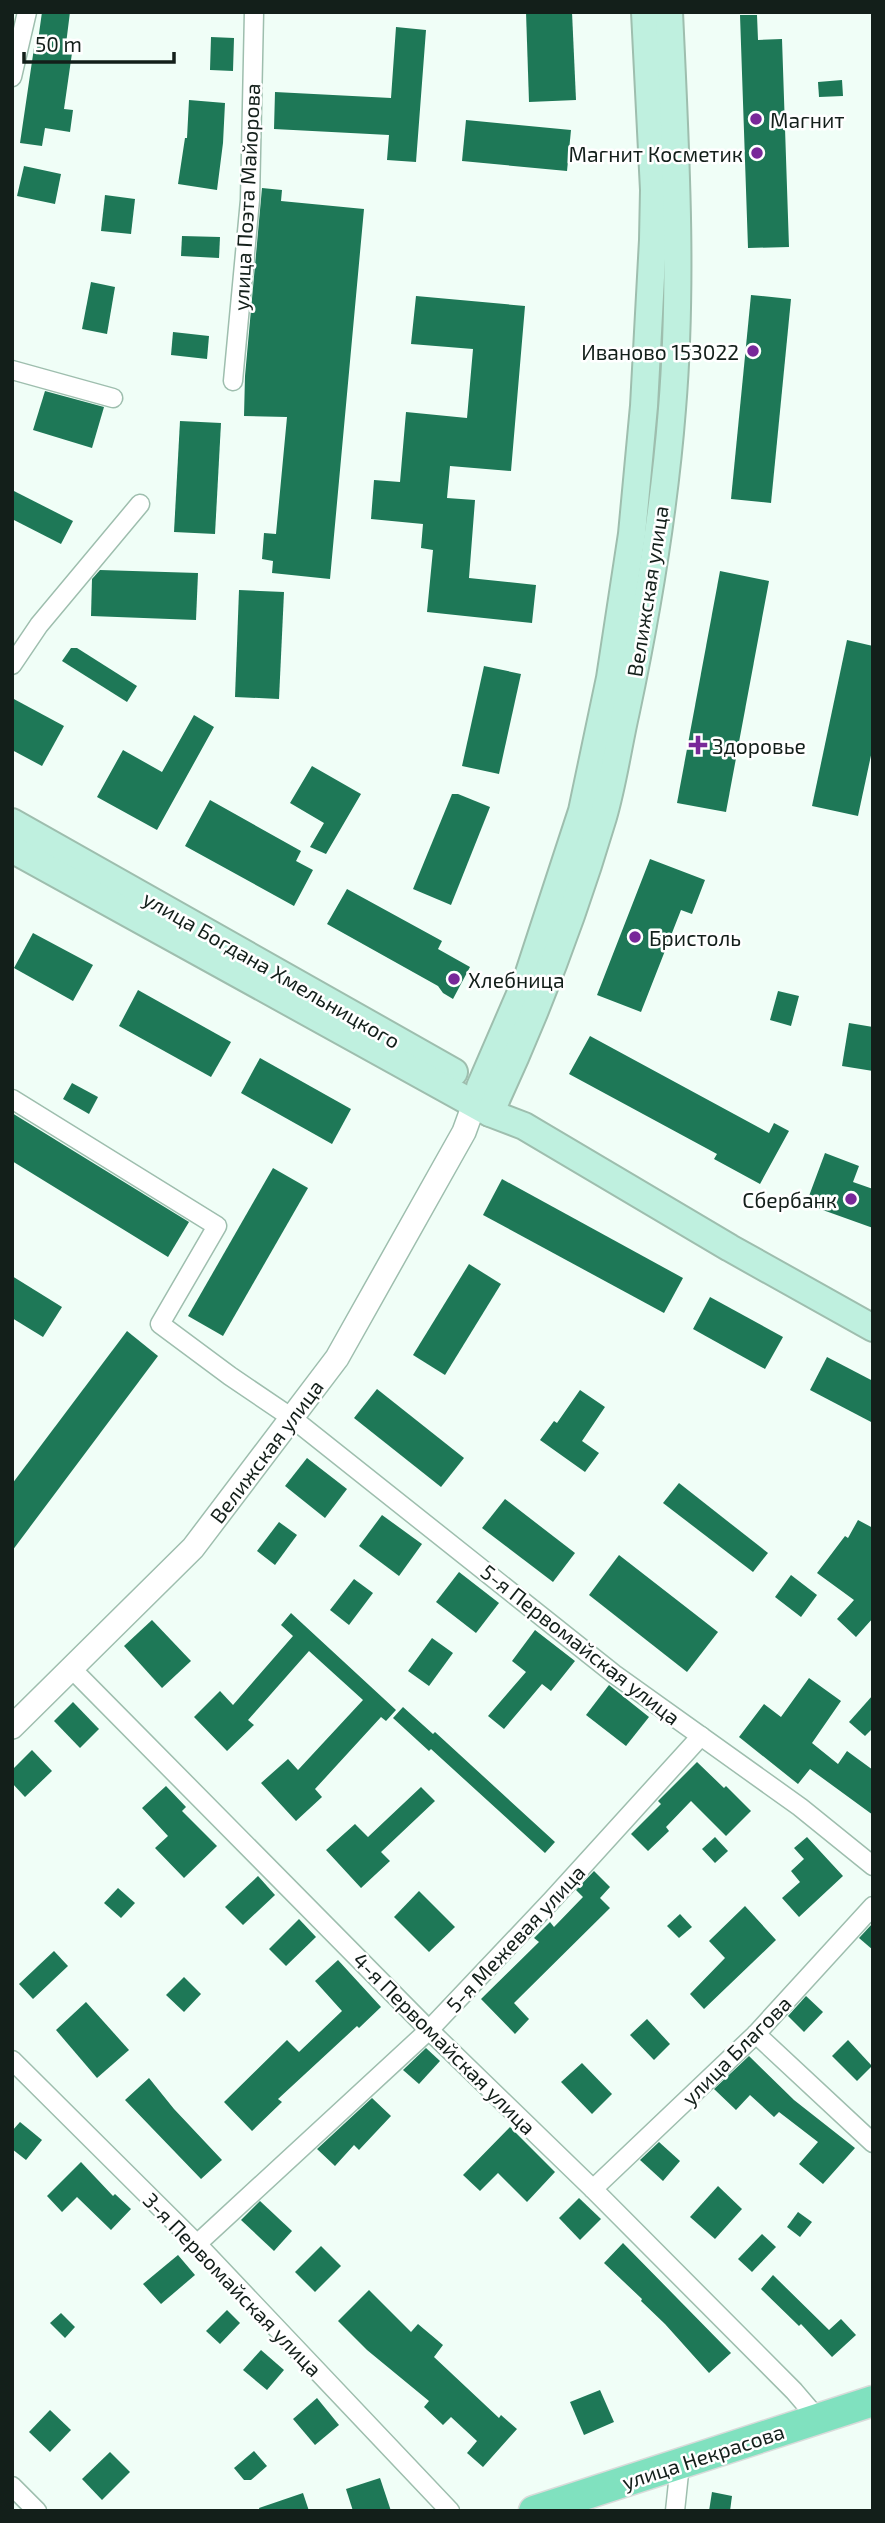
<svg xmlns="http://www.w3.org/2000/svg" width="885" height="2523" font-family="'Exo 2',sans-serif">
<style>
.building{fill:#1e7857}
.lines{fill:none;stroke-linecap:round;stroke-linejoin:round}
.minor-casing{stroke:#9ebeae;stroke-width:21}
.tertiary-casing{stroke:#9ebeae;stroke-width:26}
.secondary-casing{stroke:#9ebeae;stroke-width:30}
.primary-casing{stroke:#d9dbda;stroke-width:33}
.minor{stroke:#fff;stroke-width:18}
.tertiary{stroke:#fff;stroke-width:23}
.secondary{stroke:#bff0df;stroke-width:26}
.primary{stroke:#80e1bf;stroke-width:30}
.poi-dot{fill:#782899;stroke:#fff;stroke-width:2.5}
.labels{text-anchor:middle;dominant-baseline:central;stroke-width:5;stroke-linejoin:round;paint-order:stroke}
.poi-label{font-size:21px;fill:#131f1a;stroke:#fff;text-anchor:start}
.street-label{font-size:21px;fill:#131f1a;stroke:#fff}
</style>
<rect width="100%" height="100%" fill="#f0fef7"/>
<g class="building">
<path d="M42,12h28l-5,40 7,1 -8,56 9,1 -3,22 -25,-4 -3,18 -22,-3 14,-95h3z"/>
<path d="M526,12h46l4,88 -47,2z"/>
<path d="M740,15h17l1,25 24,-1 7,208 -41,1z"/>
<path d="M396,27l30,3 -10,132 -29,-2 2,-25 -115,-6 1,-37 116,6z"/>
<path d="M211,37l23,1 -1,33 -23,-1z"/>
<path d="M842,80l1,16 -24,1 -1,-15z"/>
<path d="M189,100l36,3 -2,40 -6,47 -39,-6 7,-46h2z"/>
<path d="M466,120l105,10 -4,41 -105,-10z"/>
<path d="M24,166l37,8 -6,30 -38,-8z"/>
<path d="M262,188l20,2 -1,11 83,8 -34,370 -58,-6 1,-12 -11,-2 2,-26 12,1 11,-117 -43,-1 1,-40z"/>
<path d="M105,195l30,4 -4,35 -30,-3z"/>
<path d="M182,236l38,1 -1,21 -38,-2z"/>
<path d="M91,282l24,5 -8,47 -25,-5z"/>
<path d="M751,295l40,4 -20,204 -40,-4z"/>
<path d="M416,296l109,10 -14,165 -61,-5 -3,32 28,2 -6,78 67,7 -4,38 -105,-11 6,-62 -12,-2 2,-24 -52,-5 3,-39 26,2 6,-70 61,6 6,-69 -62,-5z"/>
<path d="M173,332l36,4 -2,23 -36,-4z"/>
<path d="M45,391l59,16 -12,41 -59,-18z"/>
<path d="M180,421l41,2 -6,111 -41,-2z"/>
<path d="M12,490l61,31 -12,23 -49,-25z"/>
<path d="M100,570l98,3 -2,47 -105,-4 1,-37z"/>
<path d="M720,571l49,10 -43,231 -49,-9z"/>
<path d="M239,590l45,2 -5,107 -44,-2z"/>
<path d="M847,640l26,6v100l-15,70 -46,-10z"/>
<path d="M71,648h6l60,38 -10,16 -65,-41z"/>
<path d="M484,666l37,8 -22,100 -37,-8z"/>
<path d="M12,698l52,28 -22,40 -30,-16z"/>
<path d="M194,715l20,12 -57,103 -60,-33 26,-47 39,22z"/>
<path d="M312,766l49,28 -35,60 -16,-7 14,-24 -34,-20z"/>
<path d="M452,794h6l32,13 -39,98 -38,-16z"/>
<path d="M210,800l91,51 -5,10 17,9 -19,36 -109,-60z"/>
<path d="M650,859l55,21 -13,34 -11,-4 -40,102 -44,-17z"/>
<path d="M347,889l95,52 -4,8 32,18 -17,32 -10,-6 -5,-7 -111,-62z"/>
<path d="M33,933l60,32 -20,36 -59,-33z"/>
<path d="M138,990l93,52 -20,35 -92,-51z"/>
<path d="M778,991l21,5 -8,30 -21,-6z"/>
<path d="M849,1023l24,4v44l-31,-5z"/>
<path d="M590,1036l179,97 5,-10 15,8 -29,53 -46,-25 3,-5 -148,-80z"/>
<path d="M260,1058l91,51 -19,35 -91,-51z"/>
<path d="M72,1083l26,14 -9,17 -26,-15z"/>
<path d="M12,1113l177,109 -21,35 -156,-96z"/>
<path d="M825,1153l34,13 -6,16 20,7v39l-67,-24z"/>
<path d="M273,1168l35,20 -85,148 -35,-20z"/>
<path d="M502,1179l181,99 -19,35 -181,-98z"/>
<path d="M469,1264l32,20 -56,91 -32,-20z"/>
<path d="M12,1276l50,31 -19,30 -31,-19z"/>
<path d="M710,1297l73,40 -18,32 -72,-40z"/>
<path d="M127,1331l31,25 -146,195v-67z"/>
<path d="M827,1357l46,24v42l-63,-33z"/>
<path d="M377,1389l87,69 -23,29 -87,-69z"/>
<path d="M580,1390l25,17 -23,34 17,12 -14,19 -45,-32 14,-19 3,2z"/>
<path d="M307,1458l40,31 -22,29 -40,-32z"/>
<path d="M679,1483l89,70 -15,19 -90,-69z"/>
<path d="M505,1499l70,54 -22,29 -71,-54z"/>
<path d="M382,1515l40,29 -23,32 -40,-30z"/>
<path d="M858,1520l15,8v90l-17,19 -19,-18 17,-19 -37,-27 28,-37 3,2z"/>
<path d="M279,1522l18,13 -22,30 -18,-14z"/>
<path d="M619,1555l99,77 -31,40 -98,-77z"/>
<path d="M459,1572l40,31 -23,30 -40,-31z"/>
<path d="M791,1575l26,20 -16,22 -26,-20z"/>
<path d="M354,1579l19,14 -24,32 -19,-15z"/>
<path d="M291,1613l105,97 -10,11 -5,-4 -66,72 7,8 -26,24 -35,-38 27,-24 10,11 65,-70 -54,-49 -61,69 6,5 -27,26 -33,-34 26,-26 13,14 60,-69 -12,-11z"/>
<path d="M152,1620l39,41 -29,27 -38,-42z"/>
<path d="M535,1630l40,31 -24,30 -9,-7 -38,45 -16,-13 38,-44 -14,-11z"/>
<path d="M432,1638l21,15 -24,33 -21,-15z"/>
<path d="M809,1678l32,23 -29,42 26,21 9,-13 26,19v45l-63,-46 -12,15 -59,-47 25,-33 17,13z"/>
<path d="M609,1685l40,32 -23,29 -40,-31z"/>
<path d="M873,1695v33l-8,8 -16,-14z"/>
<path d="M73,1702l26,27 -19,19 -26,-27z"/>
<path d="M403,1707l30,27 2,-2 120,110 -10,11 -114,-104 -2,2 -36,-33z"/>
<path d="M32,1750l20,21 -27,26 -13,-14v-13z"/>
<path d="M697,1762l27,26 2,-2 25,25 -25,25 -35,-35 -25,26 3,4 -21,20 -17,-17 30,-30 -3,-3z"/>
<path d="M166,1786l20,21 -4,4 35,35 -33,32 -29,-30 13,-12 -26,-28z"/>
<path d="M421,1787l14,14 -54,51 9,9 -29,27 -35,-38 29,-26 13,13z"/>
<path d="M715,1837l13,14 -13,12 -13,-14z"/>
<path d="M807,1837l36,39 -44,41 -17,-19 18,-16 -9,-11 13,-12 -10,-11z"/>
<path d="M594,1871l16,16 -10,11 10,10 -96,95 15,16 -14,15 -34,-35 58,-57 -5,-4 16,-16 4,5 29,-30 -7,-7z"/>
<path d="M258,1876l17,19 -32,30 -18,-18z"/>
<path d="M118,1888l17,15 -14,15 -17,-15z"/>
<path d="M419,1891l36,36 -26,25 -35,-35z"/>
<path d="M745,1906l31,34 -72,69 -14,-15 35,-36 -16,-17z"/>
<path d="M680,1914l12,13 -13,11 -12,-12z"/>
<path d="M299,1919l17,18 -30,29 -17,-17z"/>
<path d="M873,1923v27l-14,-12z"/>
<path d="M54,1951l14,15 -35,33 -14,-15z"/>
<path d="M338,1960l43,47 -22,21 -2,-2 -79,73 4,3 -30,29 -28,-29 63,-62 12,12 43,-41 -27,-30z"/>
<path d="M184,1977l17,17 -17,18 -18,-17z"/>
<path d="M806,1996l17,16 -19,20 -16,-16z"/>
<path d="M86,2002l43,48 -32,28 -41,-48z"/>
<path d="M647,2019l23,25 -16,16 -24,-25z"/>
<path d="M848,2040l24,26 -15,15 -25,-25z"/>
<path d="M426,2048l14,13 -21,23 -16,-14z"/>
<path d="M749,2056l45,44 61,48 -32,36 -24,-20 19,-22 -39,-30 -5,5 -24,-22 -14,15 -22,-21z"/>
<path d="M582,2063l30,31 -20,20 -31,-32z"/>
<path d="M149,2078l25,31 48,51 -21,19 -76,-79z"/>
<path d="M372,2098l19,18 -32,34 -5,-5 -19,21 -18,-17z"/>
<path d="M20,2122l22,18 -16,20 -14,-11v-18z"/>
<path d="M510,2127l45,45 -28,30 -29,-29 -18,18 -17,-16z"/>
<path d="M659,2142l21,19 -17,20 -23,-21z"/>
<path d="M81,2162l32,34 2,-2 16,15 -20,21 -34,-33 -15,15 -15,-16z"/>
<path d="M718,2186l24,23 -27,30 -25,-22z"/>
<path d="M579,2198l22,21 -21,21 -21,-22z"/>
<path d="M260,2201l32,30 -18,20 -33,-31z"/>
<path d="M798,2212l14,10 -12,15 -13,-10z"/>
<path d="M762,2234l14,13 -24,25 -14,-13z"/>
<path d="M623,2243l108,110 -22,20 -44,-49 -24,-23 1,-2 -38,-36z"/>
<path d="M321,2246l20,20 -26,26 -20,-20z"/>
<path d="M178,2255l17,20 -34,29 -18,-20z"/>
<path d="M773,2275l56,55 12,-11 15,16 -24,22 -31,-33 -2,2 -38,-37z"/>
<path d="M369,2290l42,42 7,-8 25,21 -9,12 65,61 2,-3 16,14 -34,38 -16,-14 10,-12 -26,-24 -8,8 -19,-18 5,-6 -62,-51 -29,-29z"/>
<path d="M227,2310l13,13 -20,21 -14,-13z"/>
<path d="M61,2313l14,14 -10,11 -15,-15z"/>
<path d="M261,2350l23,20 -17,20 -24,-20z"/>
<path d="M600,2390l14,32 -30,13 -14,-33z"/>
<path d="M317,2398l22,27 -24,20 -22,-26z"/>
<path d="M50,2410l21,20 -21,22 -21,-20z"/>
<path d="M254,2451l13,15 -16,14h-7l-10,-12z"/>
<path d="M110,2452l20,20 -28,28 -20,-21z"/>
<path d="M380,2478l11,33h-38l-7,-22z"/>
<path d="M712,2492l20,4 -2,15h-21z"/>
<path d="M303,2493l6,18h-49l-1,-3z"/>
</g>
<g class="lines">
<g class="minor-casing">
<g id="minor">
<path d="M12,77l15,-65"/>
<path d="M12,370l101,28"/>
<path d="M233,381l17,-181 4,-188"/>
<path d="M12,665l27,-40 101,-121"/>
<path d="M12,1099l205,127 -57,98 70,52 62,42 322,256 186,133 73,59"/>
<path d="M70,1667l359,363 164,159 201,202 24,28"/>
<path d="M756,2034l117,109"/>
<path d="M12,2060l185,184 253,267"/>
<path d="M593,2189l163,-155 117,-128"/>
<path d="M197,2244l232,-214 123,-130 149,-164"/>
<path d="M12,2486l25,25"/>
<path d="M675,2511l5,-47"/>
</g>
</g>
<g class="tertiary-casing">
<path id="tertiary" d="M12,1727l181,-179 144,-190 127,-226 16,-44"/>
</g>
<g class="secondary-casing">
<g id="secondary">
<path d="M12,822l442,250"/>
<path d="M12,849l478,264 34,13 206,122 143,80"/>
<path d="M480,1087l48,-111 54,-165 28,-133 22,-144 12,-128 9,-166 1,-50 -9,-178"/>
<path d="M490,1113c45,-96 83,-195 113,-296 10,-34 15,-71 23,-106 21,-99 38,-201 46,-302 11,-132 3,-265 -3,-397"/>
</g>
</g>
<g class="primary-casing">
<path id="primary" d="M534,2511l339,-110"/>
</g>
<use href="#minor" class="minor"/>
<use href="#tertiary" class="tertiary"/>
<use href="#secondary" class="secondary"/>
<use href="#primary" class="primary"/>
</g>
<g class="poi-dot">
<circle cx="756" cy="119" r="7"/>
<circle cx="757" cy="153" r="7"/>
<circle cx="753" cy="351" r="7"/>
<path d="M694.5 734.5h7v7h7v7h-7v7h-7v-7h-7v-7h7z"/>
<circle cx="635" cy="937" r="7"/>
<circle cx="454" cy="979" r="7"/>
<circle cx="851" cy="1199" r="7"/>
</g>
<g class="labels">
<g class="poi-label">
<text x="770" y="119">Магнит</text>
<text x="743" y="153" text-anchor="end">Магнит Косметик</text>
<text x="739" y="351" text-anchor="end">Иваново 153022</text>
<text x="712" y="745">Здоровье</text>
<text x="649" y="937">Бристоль</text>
<text x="468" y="979">Хлебница</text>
<text x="837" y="1199" text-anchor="end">Сбербанк</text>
</g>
<g class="street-label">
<text transform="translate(246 197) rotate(-87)">улица Поэта Майорова</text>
<text transform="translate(647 591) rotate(-81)">Велижская улица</text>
<text transform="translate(272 969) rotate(30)">улица Богдана Хмельницкого</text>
<text transform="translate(266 1451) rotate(-53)">Велижская улица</text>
<text transform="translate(581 1644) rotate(38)">5-я Первомайская улица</text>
<text transform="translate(515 1938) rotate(-47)">5-я Межевая улица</text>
<text transform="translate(445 2043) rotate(45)">4-я Первомайская улица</text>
<text transform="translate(736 2050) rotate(-45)">улица Благова</text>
<text transform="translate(233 2284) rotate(46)">3-я Первомайская улица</text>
<text transform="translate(703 2456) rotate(-18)">улица Некрасова</text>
</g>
</g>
<rect width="885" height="2523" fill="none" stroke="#131f1a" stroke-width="28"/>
<path d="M24 52v10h150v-10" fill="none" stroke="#131f1a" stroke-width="3.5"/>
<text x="35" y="52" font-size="21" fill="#131f1a" stroke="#ffffff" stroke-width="5" paint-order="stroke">50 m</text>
</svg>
